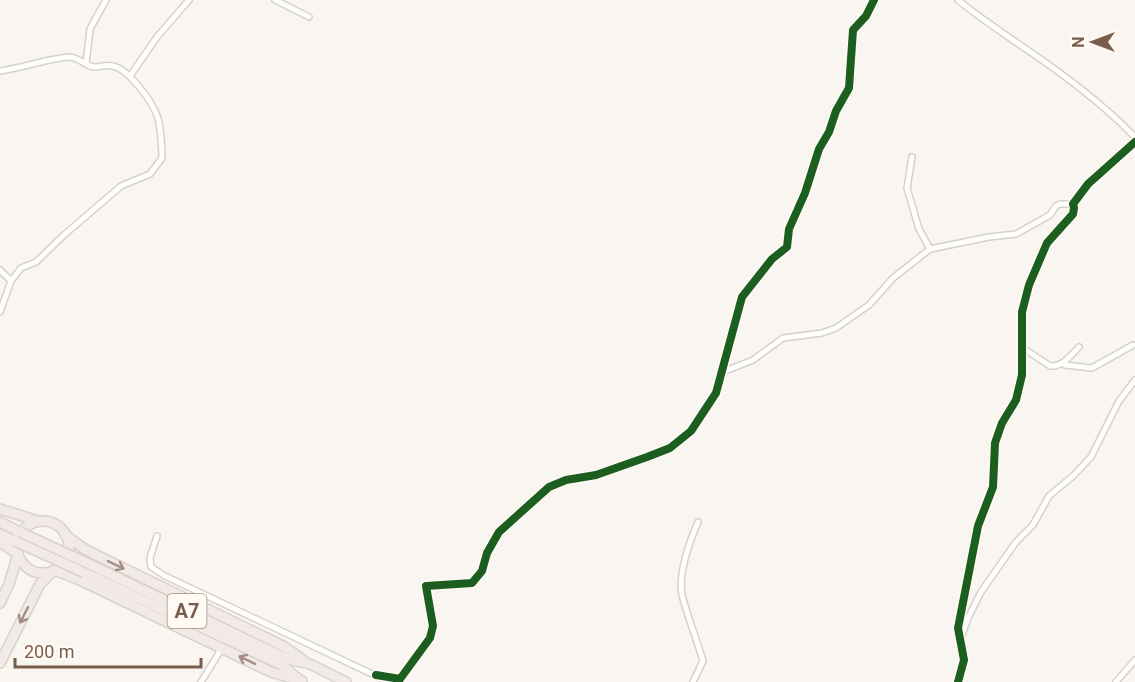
<svg xmlns="http://www.w3.org/2000/svg" width="1135" height="682" font-family="Roboto,sans-serif">
<style>
.lines{fill:none;stroke-linecap:round;stroke-linejoin:round}
.street-casing{stroke:#d7d1cb;stroke-width:8}
.highway-casing{stroke:#dad1cc;stroke-width:12}
.street{stroke:#fefefd;stroke-width:5}
.highway{stroke:#f2eae7;stroke-width:9}
.highway-bridge-casing{stroke:#dad1cc;stroke-width:12;stroke-linecap:butt}
.highway-bridge{stroke:#f2eae7;stroke-width:9}
.cycleway-casing{stroke:#fffaf3;stroke-width:11}
.cycleway{stroke:#1b5e20;stroke-width:8}
.oneway{stroke:#a48e83}
.labels{text-anchor:middle;dominant-baseline:central;stroke-width:6;stroke-linejoin:round;paint-order:stroke}
.shield{fill:#fffaf3;stroke:#a28b7f;stroke-width:1.5}
.shield-label{font-size:20px;font-weight:bold;fill:#7a5c4d}
</style>
<rect width="100%" height="100%" fill="#f9f5f0"/>
<g class="lines">
<g class="street-casing">
<g id="street">
<path d="M275,0l34,17"/>
<path d="M958,0c22,18 45,33 68,49 37,25 78,56 109,88"/>
<path d="M86,64l4,-35 16,-29"/>
<path d="M0,71c23,-3 45,-12 69,-14 10,0 16,9 25,10 7,0 12,-3 19,-1 9,2 16,9 22,16 25,28 26,40 27,76l-12,16 -29,12 -57,49 -28,27 -15,6 -10,13 -11,31"/>
<path d="M130,76l27,-39 32,-37"/>
<path d="M912,157l-5,31 12,41 11,20 59,-12 27,-3 34,-19 6,-9 4,-2h13"/>
<path d="M0,270l11,11"/>
<path d="M1023,348l27,18c13,1 21,-11 29,-19"/>
<path d="M1064,362l1,3 27,3 41,-23"/>
<path d="M720,373l33,-13 30,-22 39,-5 14,-5 33,-23 24,-27 37,-29"/>
<path d="M157,536l-7,22 1,9 14,9 224,106"/>
<path d="M961,638l7,-20 13,-26 35,-50 17,-17 16,-29 24,-20 18,-19 28,-56 16,-21"/>
<path d="M376,675l24,4 30,-41 3,-12 -7,-40 46,-3 10,-12 5,-18 12,-21 50,-45 17,-7 30,-5 51,-18 23,-9 21,-17 25,-38 26,-96 30,-38 15,-12 2,-18 16,-36 14,-44 10,-17 7,-21 13,-23 4,-58 13,-14 8,-16"/>
<path d="M201,682l21,-34"/>
<path d="M693,682l10,-21c-6,-21 -16,-46 -21,-66 -4,-23 7,-52 16,-73"/>
<path d="M958,682l6,-22 -6,-32 20,-102 15,-39 2,-44 7,-20 14,-23 6,-25v-63l7,-27 18,-42 26,-29 1,-6 -1,-4 15,-20 47,-42"/>
<path d="M1116,682l19,-22"/>
</g>
</g>
<g class="highway-casing">
<g id="highway">
<path d="M0,509l38,12"/>
<circle cx="43" cy="547" r="26"/>
<path d="M0,522l20,10"/>
<path d="M0,534l15,7"/>
<path d="M65,535l21,15 197,96 20,14"/>
<path d="M0,542l18,12 -9,30 -9,19"/>
<path d="M89,564l196,94 25,6 36,18"/>
<path d="M85,573l197,92 15,13"/>
<path d="M0,663l40,-79 14,-14 26,10 191,92 31,9"/>
</g>
</g>
<use href="#street" class="street"/>
<use href="#highway" class="highway"/>
<g class="highway-bridge-casing">
<g id="highway-bridge">
<path d="M20,532l69,32"/>
<path d="M15,541l70,32"/>
</g>
</g>
<use href="#highway-bridge" class="highway-bridge"/>
<g class="cycleway-casing">
<g id="cycleway">
<path d="M376,675l24,4 30,-41 3,-12 -7,-40 46,-3 10,-12 5,-18 12,-21 50,-45 17,-7 30,-5 51,-18 23,-9 21,-17 25,-38 26,-96 30,-38 15,-12 2,-18 16,-36 14,-44 10,-17 7,-21 13,-23 4,-58 13,-14 8,-16"/>
<path d="M958,682l6,-22 -6,-32 20,-102 15,-39 2,-44 7,-20 14,-23 6,-25v-63l7,-27 18,-42 26,-29 1,-6 -1,-4 15,-20 47,-42"/>
</g>
</g>
<use href="#cycleway" class="cycleway"/>
</g>
<defs><path id="oneway-shaft" d="M-6 0H5M1.5-3L5.5 0L1.5 3" fill="none" stroke-width="1.6" stroke-linecap="round" stroke-linejoin="round" transform="scale(1.5)"/></defs>
<g class="oneway">
<use href="#oneway-shaft" transform="translate(116 565) rotate(26)"/>
<use href="#oneway-shaft" transform="translate(24 615) rotate(117)"/>
<use href="#oneway-shaft" transform="translate(247 660) rotate(-154)"/>
</g>
<g class="labels">
<rect class="shield" x="167.5" y="594" width="39" height="34" rx="4.5"/>
<g class="shield-label">
<text x="187" y="611">A7</text>
</g>
</g>
<g transform="translate(1093 42) rotate(270)" stroke="#fffaf3" stroke-width="4.5" paint-order="stroke">
<path d="M0-4.5L10 22L0 15L-10 22Z" fill="#7a5c4d"/>
<text y="-9" font-size="16" font-weight="bold" text-anchor="middle" fill="#7a5c4d">N</text>
</g>
<path d="M15 658v9h186v-9" fill="none" stroke="#7a5c4d" stroke-width="3"/>
<text x="24" y="658" font-size="18" fill="#7a5c4d" stroke="#fffaf3" stroke-width="4.5" paint-order="stroke">200 m</text>
</svg>
